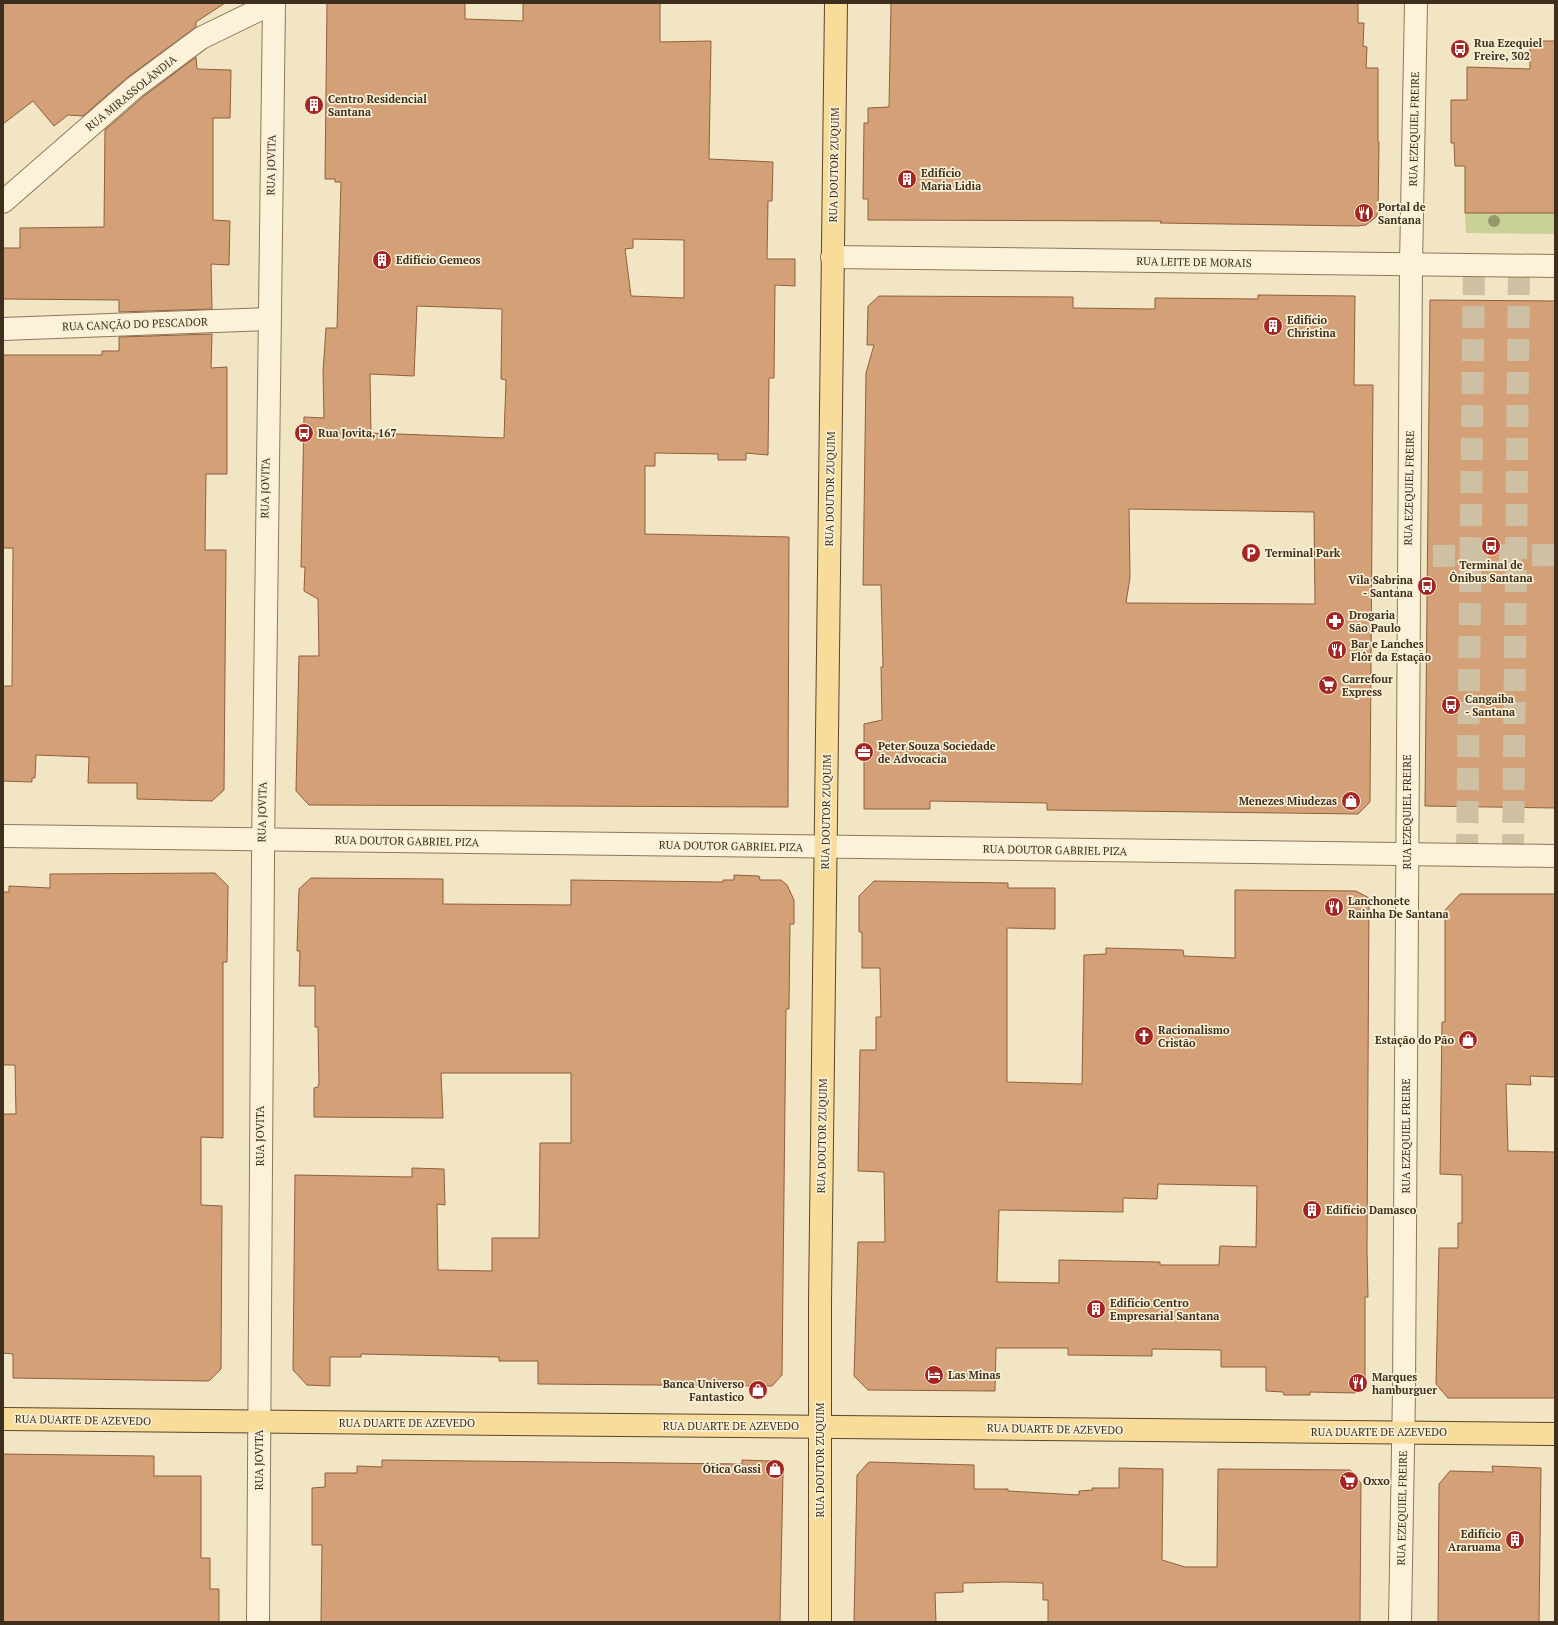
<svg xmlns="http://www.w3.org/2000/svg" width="1558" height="1625" font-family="'PT Serif',serif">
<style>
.green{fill:#c9d197}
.building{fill:#d3a077;stroke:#905f3c;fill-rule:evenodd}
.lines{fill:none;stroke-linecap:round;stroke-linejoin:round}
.minor-tunnel{stroke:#cec0a3;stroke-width:22;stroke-dasharray:22 11;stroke-linecap:butt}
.minor-casing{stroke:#8e7759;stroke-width:24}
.major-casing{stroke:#5c442d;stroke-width:24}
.minor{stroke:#fbf2d9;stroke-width:22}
.major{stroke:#f7dc9a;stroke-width:22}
.tree{fill:#97996b}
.labels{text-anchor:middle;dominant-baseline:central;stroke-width:3.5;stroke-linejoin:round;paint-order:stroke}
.poi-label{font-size:11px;font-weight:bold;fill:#3d2e1e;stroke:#f8efd5;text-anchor:start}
.street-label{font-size:11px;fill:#3d2e1e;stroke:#f8efd5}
</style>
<rect width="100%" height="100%" fill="#f2e5c4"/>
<path class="green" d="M1465,213h90v21l-89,-1z"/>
<g class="building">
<path d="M3,3h222l-29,19v5l-68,50 -45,39 -15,-1 -14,11 -21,-25 -30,23z"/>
<path d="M327,3h138v16l58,2v-18h137v39l51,-1 -2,118 64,3 -1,39h-4l-1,58h28v27l-20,-1 -1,93h-5l-1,77 -22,-2v7h-28v-6l-63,-1v13h-10v68l144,3 -1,270 -479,-2 -13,-14 3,-135h20l-1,-57 -14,-8 1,-24h-4l3,-150 20,1 -1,-46 3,-44h11l4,-146h-6v-3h-10zM633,239l51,1v58l-53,-2 -6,-47 8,-1zM417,306l85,3 -1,70 5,1 -2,58 -133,-5 -1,-59 44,2z"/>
<path d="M891,3h467v20h6l-1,23 4,1 -1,21h12v74h1l-1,70 -2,5 -10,8 -9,1 -197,-3 1,-2 -293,-1v-21h-5l1,-76h4v-15l21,-1z"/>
<path d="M1530,41h25v172h-90v-47h-10l-1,-23h-3v-43h16v-33l63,2z"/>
<path d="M196,57l1,12 34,1 -1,48h-17v102l17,1 -1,44 -18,-1 1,45 -93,3v-12l-116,-1v-51h17v-20l84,-1 1,-97 38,-33z"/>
<path d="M1258,295l97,1 -1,89h19l-3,417 -12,12 -311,-4v-7l-117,-2v8h-66v-85l18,-4 -1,-53h2l-2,-82h-18l3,-212 8,-28h-7l1,-39 11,-10 194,1v11l82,1v-11l103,1zM1129,509l185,3 1,92 -189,-1 4,-26z"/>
<path d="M1430,300l125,1v507l-130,-2z"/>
<path d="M212,334l-1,34 16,-1v107h-21l-1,76h21l-2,240 -12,11 -75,-2v-16h-49l1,-26 -53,-2 -1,23h-3v4l-29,-1v-95h9l1,-138h-10v-193h99v-4h17v-14z"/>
<path d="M215,873l13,13 -1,76h-4v176l-22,-1v68l21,1 -1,163 -12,12 -196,-3v-24l-10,-1v-239h13l-1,-49h-12v-173h6v-6l41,2v-14z"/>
<path d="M734,875l25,1 1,4h21l6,5 7,15v24h-4l-1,85h-3l-4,366 -10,11 -234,-2v-23h-39v-4l-138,-3v3h-31v29l-23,-1 -14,-15 2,-195 117,2v-9l32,1 1,36 -8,-1 1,66 54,1v-33h47l1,-95h31v-70h-130l2,45 -129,-1v-29l4,-1 1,-4 -1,-56h-3v-41h-16l1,-35h-3l2,-62 12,-11 132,1v25l128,1v-25l152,2v-2h11z"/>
<path d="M874,881l134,2v5h47v41l-48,-1v154l75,2 2,-129 22,-1v-6l77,2 1,6 51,2v-68l121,1 13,7 -2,351 1,48h-3v85l-10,11 -45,-1v3h-26l-1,-3 -17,-1v-24h-45v-17l-69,-1v7l-84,-1v-7h-72l-1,43 -127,-1 -14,-14 4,-134h27l-1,-70 -26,-1 2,-121h16v-33h5l-1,-49h-18v-36h-3v-36zM1158,1184l99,2 -1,61 -36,-1 -1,19h-59v-3l-101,-2v23l-62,-1 2,-72 124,2v-14l34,1z"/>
<path d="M1460,894h95v183l-25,-1 1,9 -25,-1 2,67 47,1v246h-107l-12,-14 3,-136h19v-25h4v-48l-22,-1 2,-152h3v-112z"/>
<path d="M3,1454l151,2v20h47v82h9v31h9v33h-216z"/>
<path d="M382,1460l360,4v-4l30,1 11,12 -3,149h-459l1,-77h-10v-57l13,-1v-14h32v-7l25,1z"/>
<path d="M869,1462l105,3v24h34v2l71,4v-4l14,-1 -1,-2h27v-20l44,1 -1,91 23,7h32l1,-98 132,1 11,13 -1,139h-312v-22h-5v-17l-36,-1 -44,1v9l-28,1 1,29h-82l3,-147z"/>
<path d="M1492,1466l49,2 -2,154h-101l1,-138 11,-13 43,1z"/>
</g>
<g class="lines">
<g class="minor-tunnel">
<path d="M1433,556l122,-1"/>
<path d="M1467,856l7,-590"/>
<path d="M1513,856l6,-590"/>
</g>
<g class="minor-casing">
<g id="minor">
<path d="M3,202l132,-115 66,-49 72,-35"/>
<path d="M832,257l723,9"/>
<path d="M3,329l265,-10"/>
<path d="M3,836l1552,20"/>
<path d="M258,1622c3,-540 6,-1079 16,-1619"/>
<path d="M1400,1622l4,-231 7,-1126 5,-262"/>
</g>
</g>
<g class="major-casing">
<g id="major">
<path d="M3,1419l1552,15"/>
<path d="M820,1622v-319l16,-1300"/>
</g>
</g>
<use href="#minor" class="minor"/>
<use href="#major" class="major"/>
</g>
<circle class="tree" cx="1494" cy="221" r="6"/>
<defs>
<g id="bus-disc" transform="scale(1)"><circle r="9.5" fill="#a32624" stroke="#f8efd5"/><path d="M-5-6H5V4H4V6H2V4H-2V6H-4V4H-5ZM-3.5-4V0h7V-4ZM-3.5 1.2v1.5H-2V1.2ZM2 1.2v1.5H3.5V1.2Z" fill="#fff"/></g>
<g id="building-disc" transform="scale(1)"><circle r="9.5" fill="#a32624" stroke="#f8efd5"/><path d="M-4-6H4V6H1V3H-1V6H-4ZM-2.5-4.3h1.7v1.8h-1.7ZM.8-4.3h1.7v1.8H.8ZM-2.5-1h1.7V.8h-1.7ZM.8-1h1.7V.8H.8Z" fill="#fff"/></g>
<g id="restaurant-disc" transform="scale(1)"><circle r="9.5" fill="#a32624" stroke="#f8efd5"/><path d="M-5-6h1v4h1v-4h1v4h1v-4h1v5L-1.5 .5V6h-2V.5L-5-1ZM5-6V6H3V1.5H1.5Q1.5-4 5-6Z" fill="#fff"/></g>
<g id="parking-disc" transform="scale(1)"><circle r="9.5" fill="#a32624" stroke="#f8efd5"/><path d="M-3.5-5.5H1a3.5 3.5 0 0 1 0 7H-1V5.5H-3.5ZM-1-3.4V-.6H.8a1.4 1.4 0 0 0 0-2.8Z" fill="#fff"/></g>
<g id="pharmacy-disc" transform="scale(1)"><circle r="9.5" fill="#a32624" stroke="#f8efd5"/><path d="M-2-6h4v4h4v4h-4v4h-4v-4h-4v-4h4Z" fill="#fff"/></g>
<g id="supermarket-disc" transform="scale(1)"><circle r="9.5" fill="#a32624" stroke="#f8efd5"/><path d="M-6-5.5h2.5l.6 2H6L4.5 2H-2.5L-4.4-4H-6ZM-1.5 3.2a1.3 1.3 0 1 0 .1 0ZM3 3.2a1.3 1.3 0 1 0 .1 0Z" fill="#fff"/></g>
<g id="office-disc" transform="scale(1)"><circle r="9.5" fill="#a32624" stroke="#f8efd5"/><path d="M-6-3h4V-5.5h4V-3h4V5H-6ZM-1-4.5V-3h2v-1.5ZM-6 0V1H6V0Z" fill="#fff"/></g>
<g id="shop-disc" transform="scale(1)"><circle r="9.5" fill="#a32624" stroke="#f8efd5"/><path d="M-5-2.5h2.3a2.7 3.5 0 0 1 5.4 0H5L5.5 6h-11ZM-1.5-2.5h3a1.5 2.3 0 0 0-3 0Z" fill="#fff"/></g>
<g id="church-disc" transform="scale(1)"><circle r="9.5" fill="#a32624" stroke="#f8efd5"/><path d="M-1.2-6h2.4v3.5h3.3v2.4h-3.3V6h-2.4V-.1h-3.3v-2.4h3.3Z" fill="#fff"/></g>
<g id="hotel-disc" transform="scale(1)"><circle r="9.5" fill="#a32624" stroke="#f8efd5"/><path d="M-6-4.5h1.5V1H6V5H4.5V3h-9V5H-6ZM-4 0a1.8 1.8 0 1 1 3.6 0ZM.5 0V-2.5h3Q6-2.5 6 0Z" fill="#fff"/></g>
</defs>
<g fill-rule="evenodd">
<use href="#bus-disc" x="1460" y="49"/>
<use href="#building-disc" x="314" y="105"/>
<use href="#building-disc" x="907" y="179"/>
<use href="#restaurant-disc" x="1364" y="213"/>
<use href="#building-disc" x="382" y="260"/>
<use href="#building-disc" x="1273" y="326"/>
<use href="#bus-disc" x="304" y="433"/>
<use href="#bus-disc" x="1491" y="546"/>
<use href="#parking-disc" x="1251" y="553"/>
<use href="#bus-disc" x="1427" y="586"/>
<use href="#pharmacy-disc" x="1335" y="621"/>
<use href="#restaurant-disc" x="1337" y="650"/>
<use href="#supermarket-disc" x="1328" y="685"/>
<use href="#bus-disc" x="1451" y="705"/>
<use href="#office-disc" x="864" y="752"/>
<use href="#shop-disc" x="1351" y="801"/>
<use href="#restaurant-disc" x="1334" y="907"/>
<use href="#church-disc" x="1144" y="1036"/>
<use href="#shop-disc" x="1468" y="1040"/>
<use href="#building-disc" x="1312" y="1210"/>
<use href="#building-disc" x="1096" y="1309"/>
<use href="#hotel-disc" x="934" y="1375"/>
<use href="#restaurant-disc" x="1358" y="1383"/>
<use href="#shop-disc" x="758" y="1390"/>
<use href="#shop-disc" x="775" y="1469"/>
<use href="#supermarket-disc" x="1349" y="1481"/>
<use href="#building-disc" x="1515" y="1540"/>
</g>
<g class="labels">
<g class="poi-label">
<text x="1474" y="43">Rua Ezequiel<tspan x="1474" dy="13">Freire, 302</tspan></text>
<text x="328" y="99">Centro Residencial<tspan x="328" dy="13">Santana</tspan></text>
<text x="921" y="173">Edifício<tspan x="921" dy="13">Maria Lidia</tspan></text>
<text x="1378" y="207">Portal de<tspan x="1378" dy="13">Santana</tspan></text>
<text x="396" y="260">Edifício Gemeos</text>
<text x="1287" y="320">Edifício<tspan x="1287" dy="13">Christina</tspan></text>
<text x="318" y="433">Rua Jovita, 167</text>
<text x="1265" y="553">Terminal Park</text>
<text x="1491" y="565" text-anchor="middle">Terminal de<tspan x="1491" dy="13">Ônibus Santana</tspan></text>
<text x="1413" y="580" text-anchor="end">Vila Sabrina<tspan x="1413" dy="13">- Santana</tspan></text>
<text x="1349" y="615">Drogaria<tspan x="1349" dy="13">São Paulo</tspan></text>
<text x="1351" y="644">Bar e Lanches<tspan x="1351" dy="13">Flôr da Estação</tspan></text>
<text x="1342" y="679">Carrefour<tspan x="1342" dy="13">Express</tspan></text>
<text x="1465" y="699">Cangaiba<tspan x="1465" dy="13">- Santana</tspan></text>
<text x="878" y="746">Peter Souza Sociedade<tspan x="878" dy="13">de Advocacia</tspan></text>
<text x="1337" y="801" text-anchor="end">Menezes Miudezas</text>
<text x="1348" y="901">Lanchonete<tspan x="1348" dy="13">Rainha De Santana</tspan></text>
<text x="1158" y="1030">Racionalismo<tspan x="1158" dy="13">Cristão</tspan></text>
<text x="1454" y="1040" text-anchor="end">Estação do Pão</text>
<text x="1326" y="1210">Edifício Damasco</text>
<text x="1110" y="1303">Edifício Centro<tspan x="1110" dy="13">Empresarial Santana</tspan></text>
<text x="948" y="1375">Las Minas</text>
<text x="1372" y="1377">Marques<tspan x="1372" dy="13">hamburguer</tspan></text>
<text x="744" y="1384" text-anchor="end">Banca Universo<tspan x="744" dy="13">Fantastico</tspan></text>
<text x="761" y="1469" text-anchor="end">Ótica Gassi</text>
<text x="1363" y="1481">Oxxo</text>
<text x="1501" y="1534" text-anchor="end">Edifício<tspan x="1501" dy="13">Araruama</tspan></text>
</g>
<g class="street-label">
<text transform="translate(131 93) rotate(-39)">RUA MIRASSOLÂNDIA</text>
<text transform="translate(1414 129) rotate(-89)">RUA EZEQUIEL FREIRE</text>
<text transform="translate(271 165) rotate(-89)">RUA JOVITA</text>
<text transform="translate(834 165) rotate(-89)">RUA DOUTOR ZUQUIM</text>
<text transform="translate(1194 262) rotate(1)">RUA LEITE DE MORAIS</text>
<text transform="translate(135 324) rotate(-2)">RUA CANÇÃO DO PESCADOR</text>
<text transform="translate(265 488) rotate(-89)">RUA JOVITA</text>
<text transform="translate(1409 488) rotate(-89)">RUA EZEQUIEL FREIRE</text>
<text transform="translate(830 489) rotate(-89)">RUA DOUTOR ZUQUIM</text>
<text transform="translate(262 812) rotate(-89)">RUA JOVITA</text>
<text transform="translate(826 812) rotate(-89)">RUA DOUTOR ZUQUIM</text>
<text transform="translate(1407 812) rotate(-90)">RUA EZEQUIEL FREIRE</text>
<text transform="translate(407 841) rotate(1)">RUA DOUTOR GABRIEL PIZA</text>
<text transform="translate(731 846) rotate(1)">RUA DOUTOR GABRIEL PIZA</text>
<text transform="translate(1055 850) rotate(1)">RUA DOUTOR GABRIEL PIZA</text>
<text transform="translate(260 1136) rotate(-90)">RUA JOVITA</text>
<text transform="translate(822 1136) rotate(-89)">RUA DOUTOR ZUQUIM</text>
<text transform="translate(1406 1136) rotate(-90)">RUA EZEQUIEL FREIRE</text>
<text transform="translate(83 1420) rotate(1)">RUA DUARTE DE AZEVEDO</text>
<text x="407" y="1423">RUA DUARTE DE AZEVEDO</text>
<text x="731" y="1426">RUA DUARTE DE AZEVEDO</text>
<text transform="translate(1055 1429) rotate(1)">RUA DUARTE DE AZEVEDO</text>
<text x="1379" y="1432">RUA DUARTE DE AZEVEDO</text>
<text transform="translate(259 1460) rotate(-90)">RUA JOVITA</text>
<text transform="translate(820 1460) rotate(-90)">RUA DOUTOR ZUQUIM</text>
<text transform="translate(1402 1508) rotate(-89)">RUA EZEQUIEL FREIRE</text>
</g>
</g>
<rect width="1558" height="1625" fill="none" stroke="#3d2e1e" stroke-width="8"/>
</svg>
